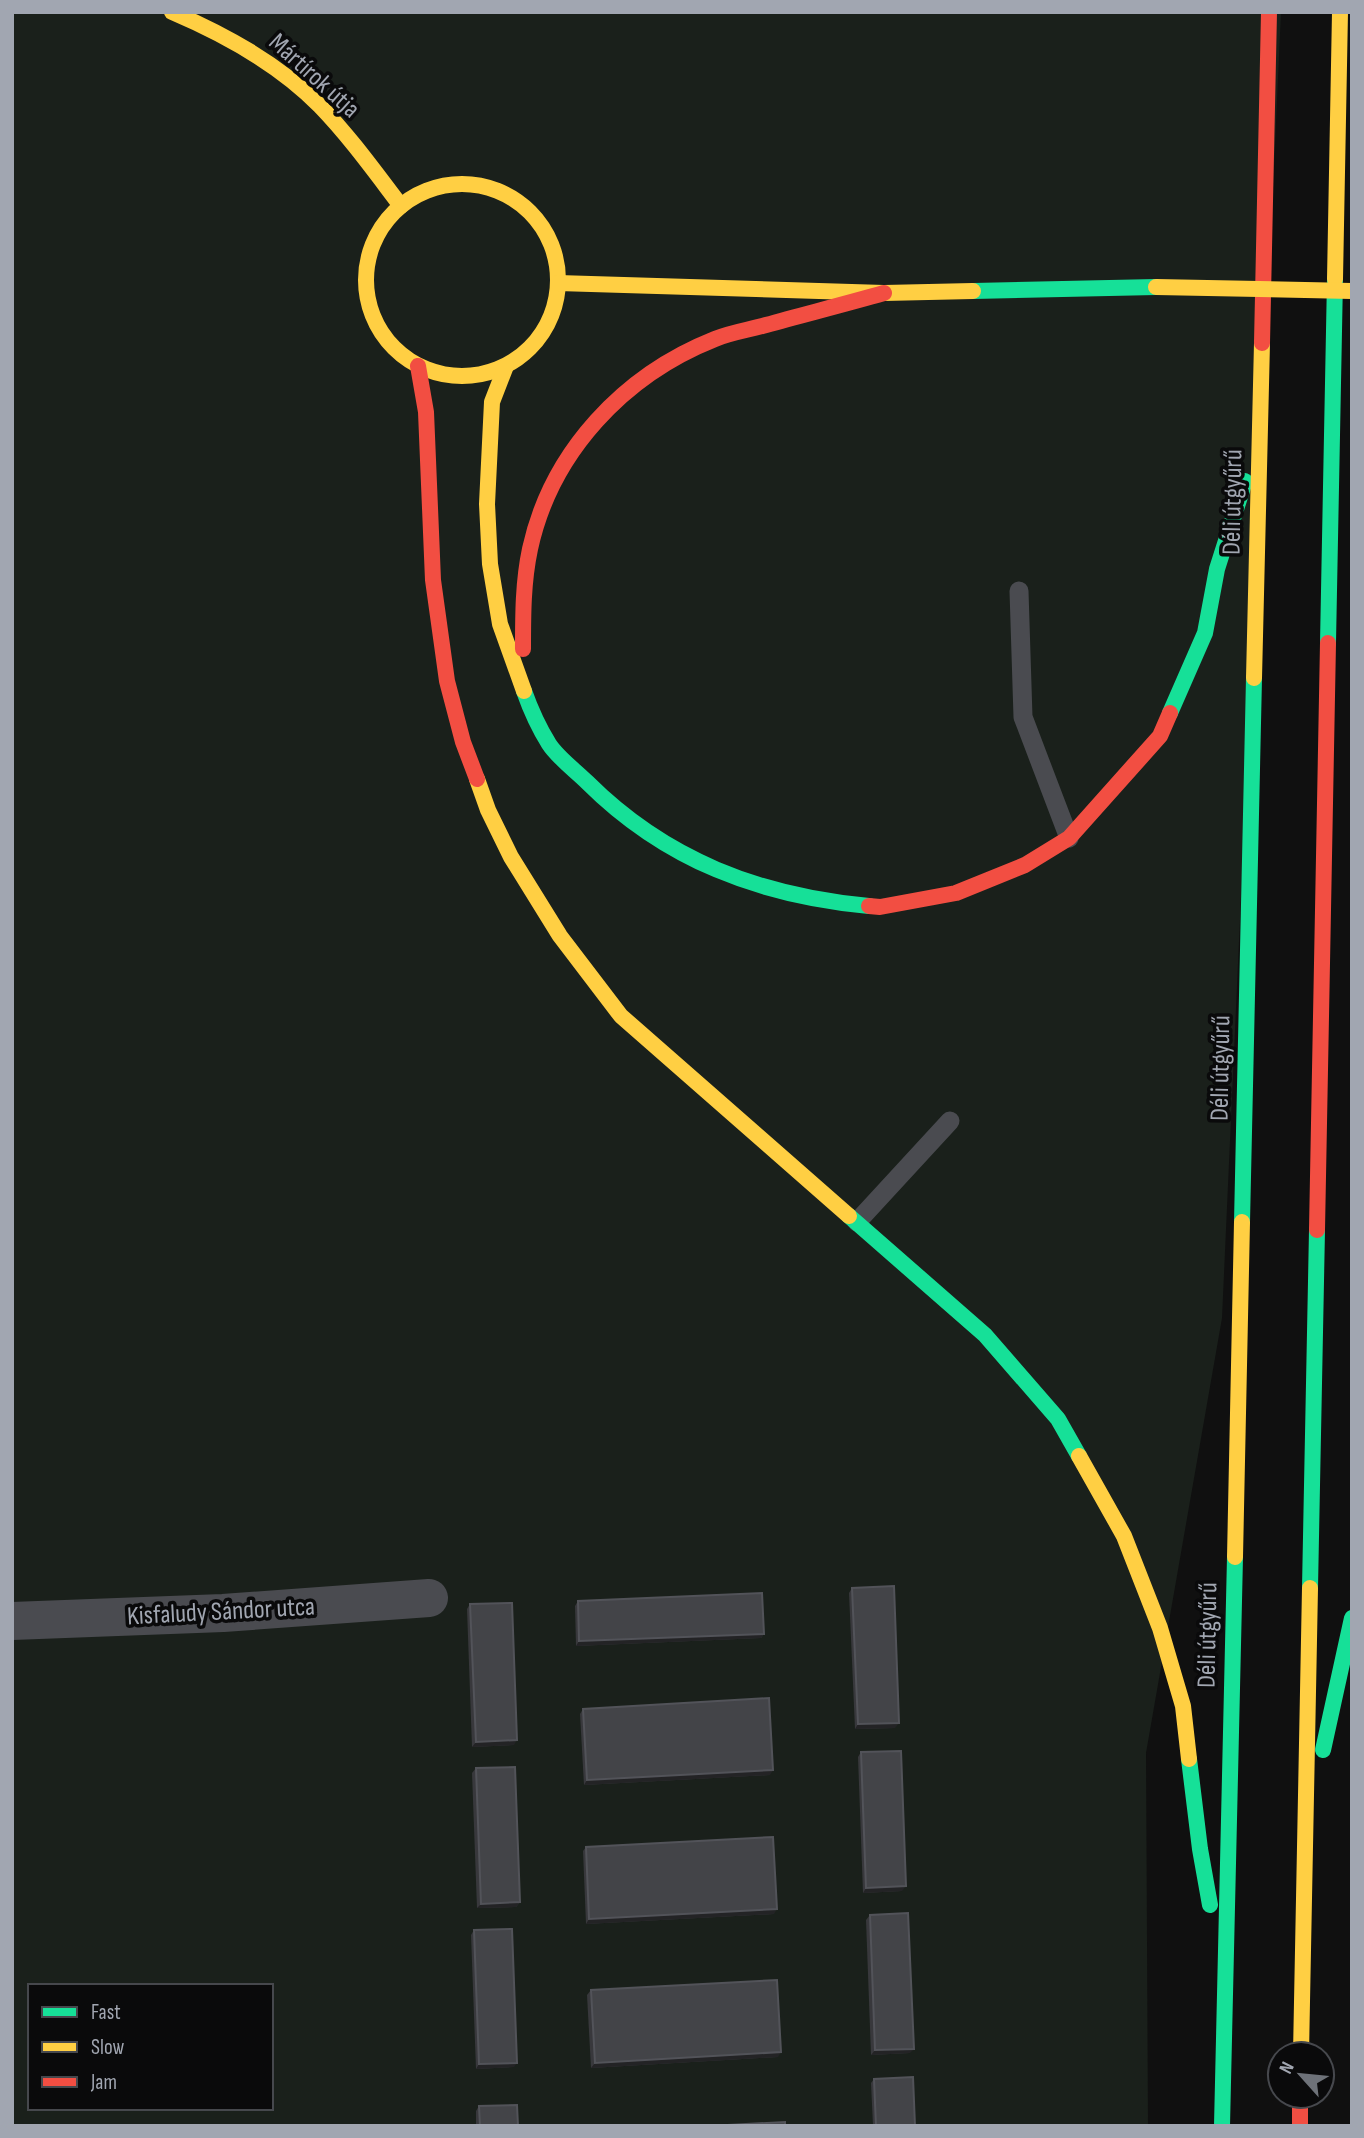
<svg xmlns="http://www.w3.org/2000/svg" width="1364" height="2138" font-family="'Sofia Sans Condensed',sans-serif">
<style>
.green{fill:#1a201b;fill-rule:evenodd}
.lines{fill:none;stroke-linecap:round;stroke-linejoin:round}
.lane{stroke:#4a4b50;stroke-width:19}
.street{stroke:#4a4b50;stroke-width:38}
.fast{stroke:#16e098;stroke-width:16}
.slow{stroke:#ffcf43;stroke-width:16}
.jam{stroke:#f24e42;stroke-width:16}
.slow-bridge{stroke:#ffcf43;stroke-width:16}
.wall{fill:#38383c}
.shaded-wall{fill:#232325}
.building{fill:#434448;stroke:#525359;stroke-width:2}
.labels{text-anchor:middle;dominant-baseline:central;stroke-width:7;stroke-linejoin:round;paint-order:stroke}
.street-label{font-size:26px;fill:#a1a6b1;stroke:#0a0a0b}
</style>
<rect width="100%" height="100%" fill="#101010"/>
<path class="green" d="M12,12h1269l-59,1306 -76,435 2,373h-1136zM30,1986h241v122h-241z"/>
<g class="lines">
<g class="lane">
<path d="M1019,591l4,126 46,121"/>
<path d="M857,1222l93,-101"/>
</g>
<path class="street" d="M12,1621l211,-8 206,-15"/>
<g class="fast">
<path d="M973,291l183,-4"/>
<path d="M1328,643l7,-364"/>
<path d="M524,691c6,17 15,37 25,53 9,14 26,26 38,38 78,78 173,114 282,124"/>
<path d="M1170,713l35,-80 12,-64 28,-88"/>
<path d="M849,1216l136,119 73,84 21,37"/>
<path d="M1242,1222l12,-544"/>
<path d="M1310,1588l7,-358"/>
<path d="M1323,1750l29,-132"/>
<path d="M1189,1759l11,90 10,56"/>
<path d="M1222,2126l13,-569"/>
</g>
<g class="slow">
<path d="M172,12c54,23 107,52 148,94 30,31 55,66 81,100"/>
<circle cx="462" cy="280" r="96"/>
<path d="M1335,279l5,-267"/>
<path d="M558,283l326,10 89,-2"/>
<path d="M506,366l-14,36 -5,102 3,60 10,60 24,67"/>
<path d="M1254,678l8,-335"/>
<path d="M477,779l11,31 23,47 49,79 61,80 228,200"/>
<path d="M1079,1456l45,80 36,92 23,78 6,53"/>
<path d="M1235,1557l7,-335"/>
<path d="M1301,2054l9,-466"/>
</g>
<g class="jam">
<path d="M1262,343l7,-331"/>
<path d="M418,366l8,46 7,168 14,101 16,61 14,37"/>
<path d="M523,649c0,-34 0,-67 7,-100 21,-97 94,-174 185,-210 17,-7 34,-9 51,-14 40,-11 79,-21 118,-32"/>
<path d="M869,906l11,1 76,-14 69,-28 44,-27 91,-102 10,-23"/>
<path d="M1317,1230l11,-587"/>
<path d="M1300,2096v30"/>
</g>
<path class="slow-bridge" d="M1156,287l196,4"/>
</g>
<g class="wall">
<path d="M852,1588l43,140 -40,1 -6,-136z"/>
<path d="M578,1601l186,33 -3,4 -185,8 -1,-40z"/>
<path d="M470,1604l44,141 -42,2 -5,-138z"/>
<path d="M583,1709l187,66 -186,10 -4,-71z"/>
<path d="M861,1752l41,139 -39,2 -5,-136z"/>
<path d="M476,1768l44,134 -4,5 -39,1 -5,-135z"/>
<path d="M586,1847l188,67 -188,10 -3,-73z"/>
<path d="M870,1915l40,138 -39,2 -5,-135z"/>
<path d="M474,1930l40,137 -38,2 -5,-134z"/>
<path d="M591,1990l187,67 -187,11 -4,-73z"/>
<path d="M874,2079l41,47h-42l-2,-43z"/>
<path d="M479,2106l39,20h-42v-15z"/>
</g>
<g class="shaded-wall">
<path d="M764,1634l-3,4 -185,8 3,-5z"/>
<path d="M899,1723l-4,5 -40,1 3,-5z"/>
<path d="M517,1740l-3,5 -42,2 4,-5z"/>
<path d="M773,1770l-3,5 -186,10 3,-5z"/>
<path d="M906,1886l-4,5 -39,2 3,-5z"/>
<path d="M520,1902l-4,5 -39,1 4,-4z"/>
<path d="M777,1909l-3,5 -188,10 3,-5z"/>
<path d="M914,2049l-4,4 -39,2 4,-5z"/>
<path d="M781,2052l-3,5 -187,11 4,-5z"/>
<path d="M517,2063l-3,4 -38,2 3,-5z"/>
</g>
<g class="building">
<path d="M894,1586l5,137 -41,1 -6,-136z"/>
<path d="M762,1593l2,41 -185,7 -1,-40z"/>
<path d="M512,1603l5,137 -41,2 -6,-138z"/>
<path d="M769,1698l4,72 -186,10 -4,-71z"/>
<path d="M901,1751l5,135 -40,2 -5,-136z"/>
<path d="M515,1767l5,135 -39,2 -5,-136z"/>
<path d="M773,1837l4,72 -188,10 -3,-72z"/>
<path d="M908,1913l6,136 -39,1 -5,-135z"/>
<path d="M512,1929l5,134 -38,1 -5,-134z"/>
<path d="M777,1980l4,72 -186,11 -4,-73z"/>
<path d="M913,2077l2,49h-39l-2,-47z"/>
<path d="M517,2105l1,21h-38l-1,-20z"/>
<path d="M785,2122v4h-76z"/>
</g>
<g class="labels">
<g class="street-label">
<text transform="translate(314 76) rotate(42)">Mártírok útja</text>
<text transform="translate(1233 502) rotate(-89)">Déli útgyűrű</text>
<text transform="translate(1221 1068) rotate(-89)">Déli útgyűrű</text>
<text transform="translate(221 1612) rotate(-3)">Kisfaludy Sándor utca</text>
<text transform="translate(1208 1635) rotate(-89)">Déli útgyűrű</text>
</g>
</g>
<rect width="1364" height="2138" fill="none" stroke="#a1a6b1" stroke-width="28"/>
<rect x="28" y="1984" width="245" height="126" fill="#0a0a0b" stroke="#46484d" stroke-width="2"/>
<rect x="42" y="2007" width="35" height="10" fill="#16e098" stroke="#46484d" stroke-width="2"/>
<text x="91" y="2019" font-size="21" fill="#a1a6b1">Fast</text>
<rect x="42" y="2042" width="35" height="10" fill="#ffcf43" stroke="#46484d" stroke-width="2"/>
<text x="91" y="2054" font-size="21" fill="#a1a6b1">Slow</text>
<rect x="42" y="2077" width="35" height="10" fill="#f24e42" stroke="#46484d" stroke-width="2"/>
<text x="91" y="2089" font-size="21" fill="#a1a6b1">Jam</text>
<g transform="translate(1301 2075) rotate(297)"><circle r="33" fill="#0a0a0b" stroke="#46484d" stroke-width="2"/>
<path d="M0-5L12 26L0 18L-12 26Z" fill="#6e7279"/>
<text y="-10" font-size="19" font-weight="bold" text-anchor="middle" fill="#a1a6b1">N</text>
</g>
</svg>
